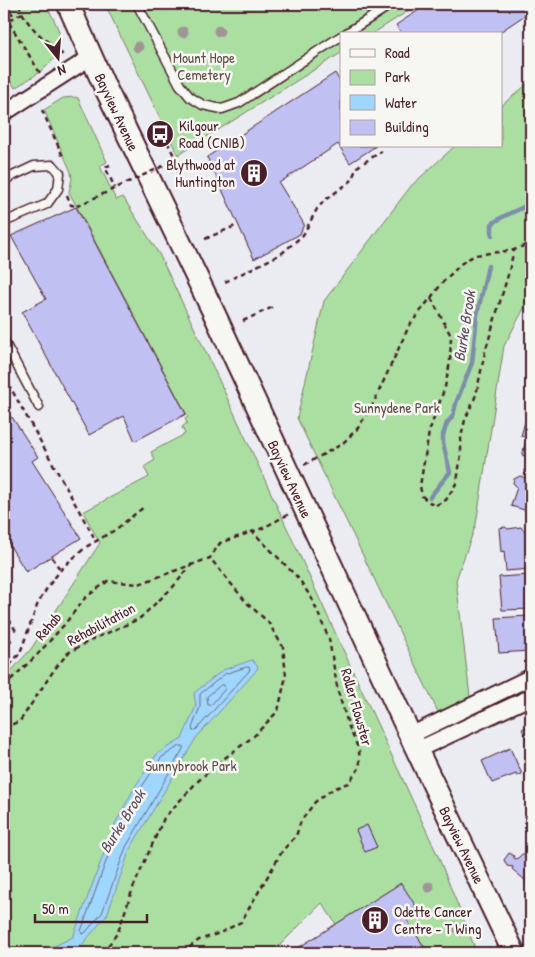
<svg xmlns="http://www.w3.org/2000/svg" width="535" height="957" font-family="'Patrick Hand',sans-serif">
<style>
.green{fill:#abdfa2;stroke:#7a7f66}
.water{fill:#9fd6fe;stroke:#7d8daa}
.lines{fill:none;stroke-linecap:round;stroke-linejoin:round}
.shore{stroke:#6c687f;stroke-width:1}
.stream{stroke:#7d8daa;stroke-width:4.5}
.building{fill:#c0c0f2;stroke:#4a1f2b}
.service-casing{stroke:#4a1f2b;stroke-width:11}
.minor-casing{stroke:#4a1f2b;stroke-width:19}
.secondary-casing{stroke:#4a1f2b;stroke-width:25}
.path{stroke:#4a1f2b;stroke-width:2.5;stroke-dasharray:5 4;stroke-linecap:butt}
.service{stroke:#f6f6f2;stroke-width:8}
.minor{stroke:#f6f6f2;stroke-width:15}
.secondary{stroke:#f6f6f2;stroke-width:21}
.path-bridge{stroke:#4a1f2b;stroke-width:2.5;stroke-dasharray:5 4;stroke-linecap:butt}
.tree{fill:#a09595}
.labels{text-anchor:middle;dominant-baseline:central;stroke-width:5;stroke-linejoin:round;paint-order:stroke}
.park-label{font-size:15px;fill:#624f49;stroke:#f6f6f2}
.street-label{font-size:15px;fill:#4a1f2b;stroke:#f6f6f2}
.poi-label{font-size:15px;fill:#4a1f2b;stroke:#f6f6f2;text-anchor:start}
.water-label{font-size:16px;font-style:italic;fill:#5f4d60;stroke:#f6f6f2}
</style>
<rect width="100%" height="100%" fill="#ebebf2"/>
<filter id="ink" filterUnits="userSpaceOnUse"><feTurbulence type="fractalNoise" baseFrequency=".02" numOctaves="2"/><feDisplacementMap in="SourceGraphic" scale="10" xChannelSelector="R" yChannelSelector="G"/><feConvolveMatrix kernelMatrix="1 2 1 2 8 2 1 2 1" color-interpolation-filters="sRGB"/></filter>
<g filter="url(#ink)">
<g class="green">
<path d="M4,4h42c4,9 10,18 13,28 8,29 -25,43 -44,56l-11,-18z"/>
<path d="M105,4h314l-47,30h-31v19l-163,102z"/>
<path d="M531,81v214l-27,51 -28,178 -20,56 14,117 -31,17 -142,-296 27,-117 87,-115 44,-40h46v-40z"/>
<path d="M74,97l4,1 29,64 -7,4 16,34 7,-3 36,57 53,111 226,491 39,97h-49l-24,-38 12,-7 -80,16 -14,-21 -50,50h-268v-274l27,-30 69,-106 -17,-31 66,-35 -5,-10 11,-7 -4,-8 34,-18 -3,-7 5,-4 -2,-4 3,-2 -119,-225 3,-13 -1,-7 -27,-62 19,-12z"/>
</g>
<path class="water" d="M252,660l6,7 -3,5 -59,66 -66,111 -23,66 -32,38h-71l38,-1 31,-15 41,-111 22,-41 21,-31 25,-15 14,-33 -2,-13 29,-23z"/>
<g class="lines">
<g class="shore">
<path d="M247,667l3,1 -1,3 -53,59 -3,1 -1,-3 8,-21v-13l25,-20z"/>
<path d="M221,685h3l1,4 -14,16h-3l-1,-8z"/>
<path d="M180,746h3v3l-57,98 -24,66 -17,20 -3,1 -1,-3 37,-103 23,-40 20,-30z"/>
</g>
<g class="stream">
<path d="M492,235v-11c12,-10 26,-13 39,-21"/>
<path d="M430,497l20,-25 -7,-29v-8l4,-12 6,-7 3,-13 16,-40 5,-48 11,-49"/>
</g>
</g>
<g class="building">
<path d="M428,4h103v7l-34,23h-95l-6,-9z"/>
<path d="M335,73l6,10v63h35l-26,17 -12,-19 -59,39 25,41 -4,10 -46,25 -47,-102z"/>
<path d="M76,207l110,207 -51,27 -11,-25 -35,19 -67,-123 24,-13 -35,-63z"/>
<path d="M12,417l26,40 -6,4 49,77 -55,34 -22,-36v-113z"/>
<path d="M525,422l6,1v35l-9,-3 5,-18 -6,-1z"/>
<path d="M531,470v42l-20,-6 6,-19 -4,-4 1,-4 6,-3 8,3z"/>
<path d="M505,527l3,2 13,-2 3,4h7v38l-25,2 -2,-20 -3,1 -2,-24z"/>
<path d="M530,575h1v34l-29,1 -3,-33z"/>
<path d="M528,616h2l1,18 -1,17 -31,2 -3,-35z"/>
<path d="M4,628l8,13 -4,3 1,3 -5,3z"/>
<path d="M531,724v25l-9,-20z"/>
<path d="M510,748l12,26 -5,2 -1,-2 -24,9 -10,-22z"/>
<path d="M367,825l10,22 -12,5 -9,-22z"/>
<path d="M531,848v59h-3l-2,-9 3,-1 -3,-16 -14,-12 1,-2 -6,-1 -3,-6 5,-7 4,2 2,4 3,-1 4,-4h4z"/>
<path d="M401,883l16,25 -13,7 24,38h-138z"/>
</g>
<g class="lines">
<g class="service-casing">
<g id="service">
<path d="M137,4l43,81 10,12 13,8 19,4 17,-6 102,-67"/>
<path d="M345,34l47,-30"/>
<path d="M4,180l30,-14 19,-1 7,8 -2,16 -11,15 -43,18"/>
<path d="M4,341l35,66"/>
</g>
</g>
<g class="minor-casing">
<g id="minor">
<path d="M4,113l87,-56"/>
<path d="M411,735l120,-58"/>
<path d="M417,750l114,-53"/>
</g>
</g>
<g class="secondary-casing">
<path id="secondary" d="M68,4l36,81 109,226 204,439 97,203"/>
</g>
<g class="path">
<path d="M4,4l11,13"/>
<path d="M19,4c6,22 27,36 44,51"/>
<path d="M22,13l-14,8 32,52"/>
<path d="M42,110l22,49"/>
<path d="M161,142l5,-3 10,21"/>
<path d="M110,165l-5,2 10,21"/>
<path d="M67,195l4,10 6,1"/>
<path d="M205,239l30,-13"/>
<path d="M225,282l56,-28 22,-19 14,-26 8,-9 26,-19 6,-14 25,-16"/>
<path d="M431,298l20,38 -1,26 -5,25 -16,45 -9,54 2,10 12,10 12,-6 11,-18 4,-28v-17l4,-17 11,-25 9,-43 23,-77 6,-25"/>
<path d="M243,321l32,-15"/>
<path d="M4,376l92,165"/>
<path d="M304,465l38,-21 16,-16 15,-24 36,-78 34,-44 19,-19 13,-8 39,-5 17,-7"/>
<path d="M52,557l9,14"/>
<path d="M4,611l12,20"/>
<path d="M4,672l16,-19 18,-50 11,-18 14,-18 23,-20 29,-17 29,-23"/>
<path d="M4,686l33,-31 27,-30 21,-27 23,-17 31,3 71,-26 10,-15 43,-15 26,-14"/>
<path d="M4,728l16,-7 34,-51 14,-17 21,-12 50,-22 34,-32 19,-23"/>
<path d="M103,953l15,-21 15,-44 31,-70 33,-36 20,-18 37,-28 24,-25 8,-35 -3,-29 -15,-25 -22,-20 -36,-44"/>
<path d="M182,953l17,-13 21,-7 21,-11 42,-72 13,-14 5,-15 14,-19 18,-13 15,-6 12,-16 -1,-17 -10,-23 -11,-35 -9,-53 -17,-40 -13,-20 -47,-48"/>
</g>
<use href="#service" class="service"/>
<use href="#minor" class="minor"/>
<use href="#secondary" class="secondary"/>
<path class="path-bridge" d="M77,206l99,-46"/>
</g>
<g class="tree">
<circle cx="219" cy="31" r="5.5"/>
<circle cx="183" cy="32" r="5.5"/>
<circle cx="138" cy="47" r="5.5"/>
<circle cx="429" cy="887" r="5.5"/>
<circle cx="455" cy="927" r="5.5"/>
</g>
</g>
<defs>
<g id="bus-disc" transform="scale(1.4375)"><circle r="9.5" fill="#4a1f2b" stroke="#f6f6f2"/><path d="M-5-6H5V4H4V6H2V4H-2V6H-4V4H-5ZM-3.5-4V0h7V-4ZM-3.5 1.2v1.5H-2V1.2ZM2 1.2v1.5H3.5V1.2Z" fill="#fff"/></g>
<g id="building-disc" transform="scale(1.4375)"><circle r="9.5" fill="#4a1f2b" stroke="#f6f6f2"/><path d="M-4-6H4V6H1V3H-1V6H-4ZM-2.5-4.3h1.7v1.8h-1.7ZM.8-4.3h1.7v1.8H.8ZM-2.5-1h1.7V.8h-1.7ZM.8-1h1.7V.8H.8Z" fill="#fff"/></g>
</defs>
<g fill-rule="evenodd">
<use href="#bus-disc" x="160" y="134"/>
<use href="#building-disc" x="254" y="173"/>
<use href="#building-disc" x="375" y="920"/>
</g>
<g class="labels">
<g class="park-label">
<text x="204" y="57">Mount Hope<tspan x="204" dy="17">Cemetery</tspan></text>
<text x="397" y="407">Sunnydene Park</text>
<text x="191" y="765">Sunnybrook Park</text>
</g>
<g class="street-label">
<text transform="translate(117 112) rotate(65)">Bayview Avenue</text>
<text transform="translate(290 479) rotate(65)">Bayview Avenue</text>
<text transform="translate(101 624) rotate(-28)">Rehabilitation</text>
<text transform="translate(48 626) rotate(-49)">Rehab</text>
<text transform="translate(357 707) rotate(74)">Roller Flowster</text>
<text transform="translate(462 845) rotate(64)">Bayview Avenue</text>
</g>
<g class="poi-label">
<text x="179" y="125">Kilgour<tspan x="179" dy="17">Road (CNIB)</tspan></text>
<text x="235" y="164" text-anchor="end">Blythwood at<tspan x="235" dy="17">Huntington</tspan></text>
<text x="394" y="911">Odette Cancer<tspan x="394" dy="17">Centre - T Wing</tspan></text>
</g>
<g class="water-label">
<text transform="translate(464 326) rotate(-81)">Burke Brook</text>
<text transform="translate(122 821) rotate(-58)">Burke Brook</text>
</g>
</g>
<rect width="535" height="957" fill="none" stroke="#f6f6f2" stroke-width="20"/>
<rect x="10" y="10" width="515" height="937" fill="none" stroke="#4a1f2b" stroke-width="2" filter="url(#ink)"/>
<rect x="340" y="32" width="162" height="115" fill="#f6f6f2" stroke="#b1a0a2"/>
<rect x="350" y="49" width="25" height="8" fill="#f6f6f2" stroke="#b1a0a2"/>
<text x="385" y="58" font-size="15" fill="#4a1f2b">Road</text>
<rect x="350" y="70" width="25" height="15" fill="#abdfa2" stroke="#b1a0a2"/>
<text x="385" y="82" font-size="15" fill="#4a1f2b">Park</text>
<rect x="350" y="95" width="25" height="15" fill="#9fd6fe" stroke="#b1a0a2"/>
<text x="385" y="108" font-size="15" fill="#4a1f2b">Water</text>
<rect x="350" y="120" width="25" height="15" fill="#c0c0f2" stroke="#b1a0a2"/>
<text x="385" y="132" font-size="15" fill="#4a1f2b">Building</text>
<g transform="translate(58 58) rotate(163)" stroke="#f6f6f2" stroke-width="4" paint-order="stroke">
<path d="M0-4L9 19L0 12L-9 19Z" fill="#4a1f2b"/>
<text y="-8" font-size="14" font-weight="bold" text-anchor="middle" fill="#4a1f2b">N</text>
</g>
<path d="M35 914v8h112v-8" fill="none" stroke="#4a1f2b" stroke-width="2.5"/>
<text x="42" y="914" font-size="15" fill="#4a1f2b" stroke="#f6f6f2" stroke-width="4" paint-order="stroke">50 m</text>
</svg>
